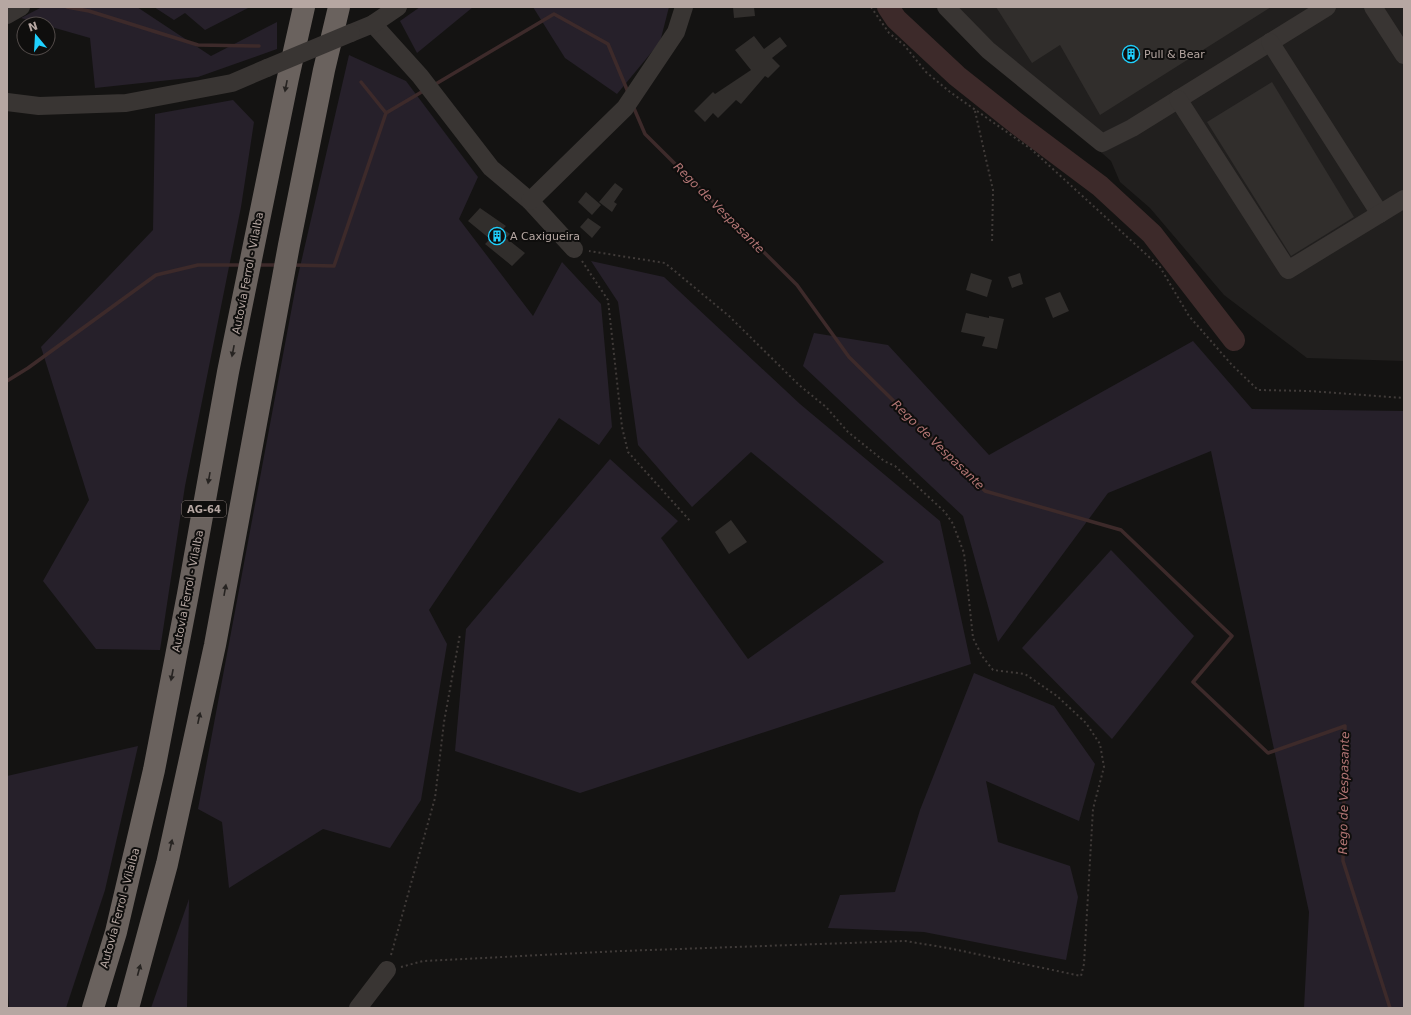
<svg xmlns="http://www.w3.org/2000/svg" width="1411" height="1015" font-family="'DejaVu Sans',sans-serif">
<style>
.built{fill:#211f1e}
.green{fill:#26202a}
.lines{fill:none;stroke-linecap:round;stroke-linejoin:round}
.stream{stroke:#3d2a2a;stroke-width:3.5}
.river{stroke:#3d2a2a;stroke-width:22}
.building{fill:#312e2c}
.path{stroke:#403b39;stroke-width:2;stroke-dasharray:2 3;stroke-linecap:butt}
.minor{stroke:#393533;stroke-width:18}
.highway{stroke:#6a625e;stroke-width:22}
.minor-bridge{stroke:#393533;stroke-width:18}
.oneway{fill:#262321}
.labels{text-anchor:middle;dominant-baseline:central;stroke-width:4;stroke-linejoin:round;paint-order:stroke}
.shield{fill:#0f0e0d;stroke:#847975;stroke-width:1}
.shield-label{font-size:10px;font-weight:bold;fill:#b6a7a2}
.poi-label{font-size:11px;fill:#b6a7a2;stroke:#0f0e0d;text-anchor:start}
.street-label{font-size:11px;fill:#b6a7a2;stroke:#0f0e0d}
.water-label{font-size:12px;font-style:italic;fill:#b47675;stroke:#0f0e0d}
</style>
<rect width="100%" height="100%" fill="#141312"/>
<path class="built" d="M936,7h468v354l-97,-3 -83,-63 -74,-87 -30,-26 -9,-21z"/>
<g class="green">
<path d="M42,7h95l74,49 66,-34v27l-79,28 -103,11 -5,-50 -42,-12v-2h-7l-20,-6z"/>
<path d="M154,7h96l-45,23 -20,-17 -11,7z"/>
<path d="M420,7h53l-56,46 -17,-32z"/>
<path d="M533,7h136l-9,35 -43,52 -52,-36z"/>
<path d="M349,55l57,26 72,96 -19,42 74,97 29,-54 39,42 11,123 -13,18 -40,-27 -130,192 18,34 -26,156 -31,48 -67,-19 -94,59 -7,-66 -24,-13 99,-529z"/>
<path d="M233,100l21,22 -13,85 -56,279 -25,164 -64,-1 -53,-68 46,-81 -48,-153 112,-117 2,-116z"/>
<path d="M591,261l73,16 136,127 140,117 31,143 -391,129 -125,-42 11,-122 144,-170 68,62 -17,17 87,121 136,-97 -133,-110 -59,55 -54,-62 -20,-143z"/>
<path d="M814,333l74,12 101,110 204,-114 59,68 152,2v597h-100l5,-96 -46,-214 -52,-247 -103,42 -110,149 -35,-126 -160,-150z"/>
<path d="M1111,550l83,86 -82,103 -90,-91z"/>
<path d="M974,673l80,33 41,58 -16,57 -93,-40 12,61 72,24 8,31 -12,63 -142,-28 -96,-4 12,-33 55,-3 25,-82z"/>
<path d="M138,746l-33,144 -39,118h-57l-2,-31v-201z"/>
<path d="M189,899l-2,109h-36z"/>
</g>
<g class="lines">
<g class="stream">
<path d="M67,7l22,4 109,34 61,1"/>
<path d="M361,82l25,31 39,-23"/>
<path d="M434,85l120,-71 54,30 20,48"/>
<path d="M633,106l12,28 152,151 52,72 136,134 136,39 111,106 -39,46 75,71 77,-27 -2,135 47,147"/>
<path d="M257,265h22"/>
<path d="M293,265l41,1 52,-153"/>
<path d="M7,381l21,-13 128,-93 42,-10h45"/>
</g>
<path class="river" d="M888,7l8,12 61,57 59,47 84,63 52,48 82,106"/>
</g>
<g class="building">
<path d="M733,7h21l1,9 -21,2z"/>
<path d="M996,7h275l-171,108 -40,-70 -28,18z"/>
<path d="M754,36l10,13 16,-12 7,9 -15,12 8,8 -12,12 -3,-2 -24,28 -5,-4 -18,18 -5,-5 -8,9 -11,-11 19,-19 2,2 36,-24 -16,-20z"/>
<path d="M1272,82l82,135 -63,39 -84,-134z"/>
<path d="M615,183l8,6 -9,13 3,2 -5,8 -13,-10z"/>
<path d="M586,192l15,13 -9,10 -14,-13z"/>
<path d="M480,208l26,18 -3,3 7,5 -4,4 19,15 -13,13 -27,-22 5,-5 -22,-18z"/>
<path d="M588,218l13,9 -9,11 -12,-11z"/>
<path d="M971,273l21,7 -5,17 -21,-7z"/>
<path d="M1020,273l3,11 -11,4 -4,-11z"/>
<path d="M1060,292l9,19 -16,7 -8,-20z"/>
<path d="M966,313l23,5v-2l15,3 -7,30 -15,-3 3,-9 -24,-5z"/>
<path d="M731,520l16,22 -18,12 -14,-22z"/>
</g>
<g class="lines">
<g class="path">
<path d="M871,7l18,26 15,12 22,27 24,20 81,57 129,118 29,49 43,49 26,25 51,1 95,7"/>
<path d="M975,111l18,79 -1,54"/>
<path d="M582,261l26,39 14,127 6,25 63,70"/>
<path d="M391,955l44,-157 9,-76 16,-88"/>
<path d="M401,967l22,-6 199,-10 283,-10 43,7 133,28 3,-12 9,-155 11,-42 -4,-23 -14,-21 -29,-27 -32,-22 -32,-4 -11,-14 -9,-18 -9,-85 -11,-29 -8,-12 -50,-46 -11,-5 -36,-29 -22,-25 -27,-22 -70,-69 -64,-53 -76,-12"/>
</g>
<g class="minor">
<path d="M946,7l42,43 114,93 30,-15 195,-121"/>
<path d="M1373,7l31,48"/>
<path d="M7,15l14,-8"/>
<path d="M373,24l47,52 71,92 39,33 44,48"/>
<path d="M351,33l22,-9 25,-17"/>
<path d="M1270,42l110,172"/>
<path d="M1178,99l110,171 116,-71"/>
<path d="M7,102l32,4 87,-3 106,-20 35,-15"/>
<path d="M530,201l95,-93 51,-76 8,-25"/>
<path d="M358,1008l29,-38"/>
</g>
<g class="highway">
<path d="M93,1008l23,-76 38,-162 34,-176 40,-222 60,-294 16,-71"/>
<path d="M128,1008l39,-144 48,-219 74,-400 35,-175 15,-63"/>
</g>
<path class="minor-bridge" d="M267,68l84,-35"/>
</g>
<defs><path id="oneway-solid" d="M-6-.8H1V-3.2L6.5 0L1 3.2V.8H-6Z"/></defs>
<g class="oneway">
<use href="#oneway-solid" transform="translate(286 86) rotate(101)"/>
<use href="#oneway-solid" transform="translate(233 351) rotate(101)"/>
<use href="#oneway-solid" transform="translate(209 478) rotate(100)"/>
<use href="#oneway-solid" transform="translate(225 590) rotate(-80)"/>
<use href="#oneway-solid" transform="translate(172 675) rotate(101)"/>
<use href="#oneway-solid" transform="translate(199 718) rotate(-78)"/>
<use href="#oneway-solid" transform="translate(171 845) rotate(-78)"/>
<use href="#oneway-solid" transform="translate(139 970) rotate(-75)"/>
</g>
<defs>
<g id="building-ring" transform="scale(0.9)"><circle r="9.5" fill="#0f0e0d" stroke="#1fd1ff" stroke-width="1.5"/><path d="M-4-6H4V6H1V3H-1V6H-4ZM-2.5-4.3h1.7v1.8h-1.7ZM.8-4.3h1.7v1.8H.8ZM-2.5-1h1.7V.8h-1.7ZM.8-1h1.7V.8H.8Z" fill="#1fd1ff"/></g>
</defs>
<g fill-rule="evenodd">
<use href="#building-ring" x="1131" y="54"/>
<use href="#building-ring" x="497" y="236"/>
</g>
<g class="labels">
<rect class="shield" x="182" y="501" width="44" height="16" rx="3"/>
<g class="shield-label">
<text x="204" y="509">AG-64</text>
</g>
<g class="poi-label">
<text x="1144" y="54">Pull &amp; Bear</text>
<text x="510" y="236">A Caxigueira</text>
</g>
<g class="street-label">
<text transform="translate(248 273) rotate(-79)">Autovía Ferrol - Vilalba</text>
<text transform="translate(188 591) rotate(-79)">Autovía Ferrol - Vilalba</text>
<text transform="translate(120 908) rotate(-75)">Autovía Ferrol - Vilalba</text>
</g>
<g class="water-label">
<text transform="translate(719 208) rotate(45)">Rego de Vespasante</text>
<text transform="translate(938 445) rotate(44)">Rego de Vespasante</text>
<text transform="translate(1344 793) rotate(-89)">Rego de Vespasante</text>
</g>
</g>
<rect width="1411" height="1015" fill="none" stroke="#b6a7a2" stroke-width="16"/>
<g transform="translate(36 36) rotate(342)"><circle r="19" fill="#0f0e0d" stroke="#524b49"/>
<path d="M0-3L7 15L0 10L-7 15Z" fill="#1fd1ff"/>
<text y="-6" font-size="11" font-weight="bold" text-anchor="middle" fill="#b6a7a2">N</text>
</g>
</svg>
